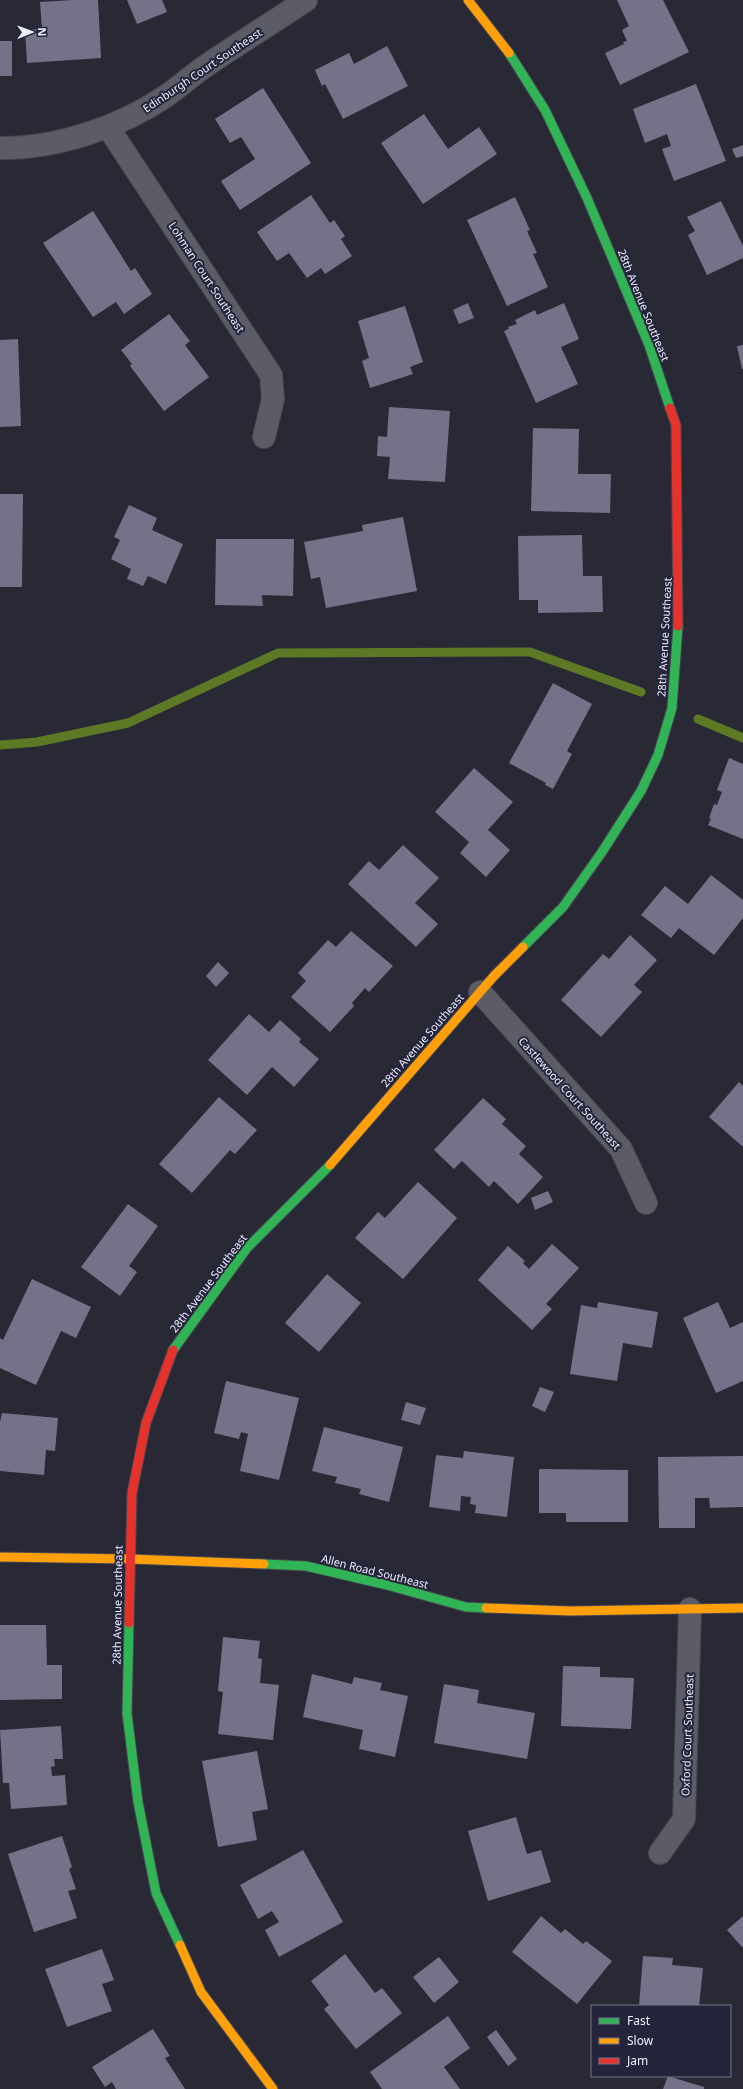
<svg xmlns="http://www.w3.org/2000/svg" width="743" height="2089" font-family="'Noto Sans',sans-serif">
<style>
.lines{fill:none;stroke-linecap:round;stroke-linejoin:round}
.stream{stroke:#5d7925;stroke-width:9}
.building{fill:#737288}
.street-casing{stroke:#474752;stroke-width:24}
.fast-casing{stroke:#474752;stroke-width:11}
.slow-casing{stroke:#474752;stroke-width:11}
.jam-casing{stroke:#474752;stroke-width:11}
.street{stroke:#5c5c66;stroke-width:22}
.fast{stroke:#30b455;stroke-width:9}
.slow{stroke:#ff9f0a;stroke-width:9}
.jam{stroke:#e5322d;stroke-width:9}
.labels{text-anchor:middle;dominant-baseline:central;stroke-width:4;stroke-linejoin:round;paint-order:stroke}
.street-label{font-size:11px;fill:#edeefd;stroke:#24243b}
</style>
<rect width="100%" height="100%" fill="#292936"/>
<g class="lines">
<g class="stream">
<path d="M698,719l45,19"/>
<path d="M0,745l37,-3 91,-19 150,-70 252,-1 111,40"/>
</g>
</g>
<g class="building">
<path d="M73,0h25l3,58 -74,5 -2,-33 17,-1 -2,-27z"/>
<path d="M127,0h35l5,12 -30,12z"/>
<path d="M617,0h46l26,52 -69,33 -15,-32 19,-9 -1,-2 4,-1 -5,-11 7,-4z"/>
<rect x="0" y="41" width="12" height="35"/>
<path d="M387,46l21,40 -65,33 -18,-35 -3,2 -7,-16 34,-17 5,11z"/>
<path d="M696,84l30,77 -52,20 -12,-32 9,-3 -4,-12 -22,9 -12,-34z"/>
<path d="M263,88l48,75 -71,47 -19,-29 34,-22 -14,-22 -11,6 -15,-24z"/>
<path d="M424,114l24,35 31,-22 18,27 -74,50 -42,-61z"/>
<path d="M743,145v11l-7,2 -4,-9z"/>
<path d="M311,195l19,28 4,-3 11,16 -4,3 11,17 -27,18 -4,-6 -14,10 -18,-25 -12,8 -20,-29z"/>
<path d="M515,197l15,33 -3,1 10,22 -4,1 15,33 -41,19 -40,-86z"/>
<path d="M721,201l22,45v12l-36,17 -19,-40 7,-4 -8,-14z"/>
<path d="M93,211l38,60 4,-3 17,26 -28,20 -8,-12 -23,15 -50,-74z"/>
<path d="M468,303l6,15 -15,6 -6,-14z"/>
<path d="M564,303l15,36 -18,8 17,37 -42,19 -32,-72 5,-2 -1,-2 9,-3 -2,-4 20,-10 2,5z"/>
<path d="M405,306l18,56 -13,5 3,7 -43,14 -8,-27 7,-3 -11,-37z"/>
<path d="M169,314l21,27 -5,4 24,32 -45,34 -34,-45 2,-2 -11,-14z"/>
<path d="M18,339l3,87 -21,1v-87z"/>
<path d="M743,345v24h-1l-5,-23z"/>
<path d="M389,407l61,4 -5,71 -57,-3 2,-22 -13,-1 1,-20 9,1z"/>
<path d="M533,428l46,1 -1,45h33l-1,39 -79,-2z"/>
<path d="M0,494h23l-1,93h-22z"/>
<path d="M129,505l28,13 -5,12 31,14 -17,40 -18,-8 -5,10 -16,-7 4,-10 -20,-10 9,-19 -6,-3z"/>
<path d="M403,517l14,74 -91,17 -6,-31 -9,2 -7,-37 59,-11 -1,-6z"/>
<path d="M582,535l1,41h19l1,36 -65,1v-13h-19l-1,-64z"/>
<path d="M216,539h78l-1,57 -31,-1 1,11 -48,-1z"/>
<path d="M553,683l39,21 -25,47 5,3 -19,35 -8,-4 1,-2 -37,-20z"/>
<path d="M729,758l14,6v75l-35,-14 3,-6 -2,-1 5,-14 3,1 5,-13 -5,-2z"/>
<path d="M474,768l39,34 -25,28 22,20 -24,27 -26,-24 9,-11 -34,-30z"/>
<path d="M403,845l36,33 -24,25 23,21 -22,23 -68,-63 21,-23 10,9z"/>
<path d="M711,875l32,25v18l-29,37 -35,-27 -8,10 -30,-23 24,-29 23,18z"/>
<path d="M351,931l42,35 -24,26 -4,-4 -13,15 2,3 -24,26 -39,-35 15,-16 -8,-8 30,-33 8,7z"/>
<path d="M630,935l27,25 -23,25 8,7 -41,45 -40,-37 42,-46 6,5z"/>
<path d="M218,962l11,11 -13,14 -10,-11z"/>
<path d="M249,1014l20,18 11,-12 21,19 -2,3 20,17 -25,28 -22,-20 -25,28 -39,-35z"/>
<path d="M739,1082l4,4v61l-34,-30z"/>
<path d="M219,1097l38,33 -22,24 -5,-4 -38,43 -33,-29z"/>
<path d="M483,1098l23,21 -4,5 24,22 -7,8 24,23 -25,27 -24,-23 -5,6 -27,-26 -8,8 -20,-19z"/>
<path d="M418,1182l39,36 -54,61 -48,-41 23,-26 7,6z"/>
<path d="M548,1191l5,11 -18,8 -4,-12z"/>
<path d="M128,1204l30,22 -29,40 8,6 -17,24 -39,-29z"/>
<path d="M552,1244l27,24 -33,36 6,5 -20,21 -54,-50 30,-34 17,15 -2,2 6,6z"/>
<path d="M327,1274l34,29 -42,49 -34,-29z"/>
<path d="M32,1279l59,28 -15,31 -15,-7 -25,54 -36,-17v-30l3,2z"/>
<path d="M598,1302l60,10 -6,36 -29,-5 -6,38 -47,-7 11,-69 16,3z"/>
<path d="M718,1302l12,26 13,-6v59l-27,12 -33,-75z"/>
<path d="M226,1381l73,17 -20,82 -39,-9 8,-37 -7,-2 -2,7 -25,-6z"/>
<path d="M540,1387l14,5 -9,20 -13,-6z"/>
<path d="M406,1402l20,6 -6,17 -19,-5z"/>
<path d="M2,1413l56,5 -3,33 -9,-1 -2,25 -44,-4v-49z"/>
<path d="M324,1427l79,20 -14,55 -30,-8 2,-5 -26,-6 2,-6 -25,-6z"/>
<path d="M464,1451l50,6 -7,60 -32,-4 1,-8 -6,-1 1,-7 -10,-1 -1,15 -31,-4 7,-52 27,3z"/>
<path d="M743,1456v51l-33,1 -1,-10h-14v30h-36l-1,-71z"/>
<path d="M539,1469l89,1v52h-62v-9h-27z"/>
<path d="M0,1625h46l1,40h15v34l-62,1z"/>
<path d="M223,1637l37,4 -2,17 4,1 -2,24 19,2 -6,55 -55,-6 5,-42 -5,-1z"/>
<path d="M563,1666l37,1v10l34,1 -3,51 -70,-3z"/>
<path d="M312,1674l40,10 2,-7 28,6 -2,7 28,6 -13,61 -36,-8 4,-19 -60,-13z"/>
<path d="M444,1684l35,6 -2,13 58,10 -8,46 -93,-16z"/>
<path d="M61,1726l2,33h-9l1,7 -4,1 1,9 13,-1 2,30 -56,4 -2,-26h-6l-3,-53z"/>
<path d="M257,1751l11,58 -16,3 5,28 -39,7 -16,-86z"/>
<path d="M516,1817l11,37 14,-4 10,32 -63,19 -20,-70z"/>
<path d="M62,1836l10,31 -3,2 7,20 -8,2 9,27 -43,14 -26,-78z"/>
<path d="M303,1850l40,72 -64,35 -14,-27 14,-8 -7,-11 -14,8 -18,-34z"/>
<path d="M541,1916l20,17 4,-4 18,15 3,-3 26,20 -35,43 -65,-52z"/>
<path d="M743,1916v32l-16,-18z"/>
<path d="M102,1949l12,31 -12,4 10,27 -45,16 -22,-58z"/>
<path d="M345,1954l30,39 7,-5 20,25 -46,36 -32,-40 5,-4 -18,-24z"/>
<path d="M643,1956l30,2 -1,7 31,3 -4,38h-60z"/>
<path d="M439,1957l20,25 -25,21 -21,-26z"/>
<path d="M448,2016l22,32 -26,19 16,22h-78l-12,-17z"/>
<path d="M153,2029l17,27 -5,2 20,31h-69l-4,-7 -7,5 -13,-20z"/>
<path d="M496,2030l21,29 -9,7 -21,-29z"/>
<path d="M668,2076l36,11v2h-41z"/>
</g>
<g class="lines">
<g class="street-casing">
<g id="street">
<path d="M108,127l163,248 2,24 -9,38"/>
<path d="M0,148c55,1 121,-21 166,-52 12,-8 22,-17 34,-26 34,-24 71,-46 106,-70"/>
<path d="M480,992l141,157 25,54"/>
<path d="M660,1853l24,-34 6,-210"/>
</g>
</g>
<g class="fast-casing">
<g id="fast">
<path d="M509,53l36,57 42,88 62,147 21,63"/>
<path d="M523,947l40,-40 39,-55 39,-61 17,-36 14,-47 6,-82"/>
<path d="M173,1350l74,-102 83,-83"/>
<path d="M264,1564l42,2 81,19 79,22 20,1"/>
<path d="M129,1623l-2,90 11,89 18,91 24,52"/>
</g>
</g>
<g class="slow-casing">
<g id="slow">
<path d="M468,0l41,53"/>
<path d="M330,1165l164,-189 29,-29"/>
<path d="M0,1557l130,2 134,5"/>
<path d="M486,1608l84,3 173,-3"/>
<path d="M180,1945l21,47 72,97"/>
</g>
</g>
<g class="jam-casing">
<g id="jam">
<path d="M670,408l6,17 2,201"/>
<path d="M129,1623l3,-130 14,-70 27,-73"/>
</g>
</g>
<use href="#street" class="street"/>
<use href="#fast" class="fast"/>
<use href="#slow" class="slow"/>
<use href="#jam" class="jam"/>
</g>
<g class="labels">
<g class="street-label">
<text transform="translate(202 70) rotate(-34)">Edinburgh Court Southeast</text>
<text transform="translate(207 277) rotate(57)">Lohman Court Southeast</text>
<text transform="translate(644 305) rotate(68)">28th Avenue Southeast</text>
<text transform="translate(664 637) rotate(-87)">28th Avenue Southeast</text>
<text transform="translate(422 1040) rotate(-49)">28th Avenue Southeast</text>
<text transform="translate(570 1093) rotate(48)">Castlewood Court Southeast</text>
<text transform="translate(208 1283) rotate(-53)">28th Avenue Southeast</text>
<text transform="translate(375 1571) rotate(14)">Allen Road Southeast</text>
<text transform="translate(117 1605) rotate(-89)">28th Avenue Southeast</text>
<text transform="translate(687 1735) rotate(-88)">Oxford Court Southeast</text>
</g>
</g>
<rect x="591" y="2005" width="140" height="72" fill="#24243b" stroke="#747589"/>
<rect x="599" y="2018" width="20" height="6" fill="#30b455" stroke="#747589"/>
<text x="627" y="2025" font-size="12" fill="#edeefd">Fast</text>
<rect x="599" y="2038" width="20" height="6" fill="#ff9f0a" stroke="#747589"/>
<text x="627" y="2045" font-size="12" fill="#edeefd">Slow</text>
<rect x="599" y="2058" width="20" height="6" fill="#e5322d" stroke="#747589"/>
<text x="627" y="2065" font-size="12" fill="#edeefd">Jam</text>
<g transform="translate(32 32) rotate(89)" stroke="#24243b" stroke-width="3" paint-order="stroke">
<path d="M0-3L7 15L0 10L-7 15Z" fill="#edeefd"/>
<text y="-6" font-size="11" font-weight="bold" text-anchor="middle" fill="#edeefd">N</text>
</g>
</svg>
